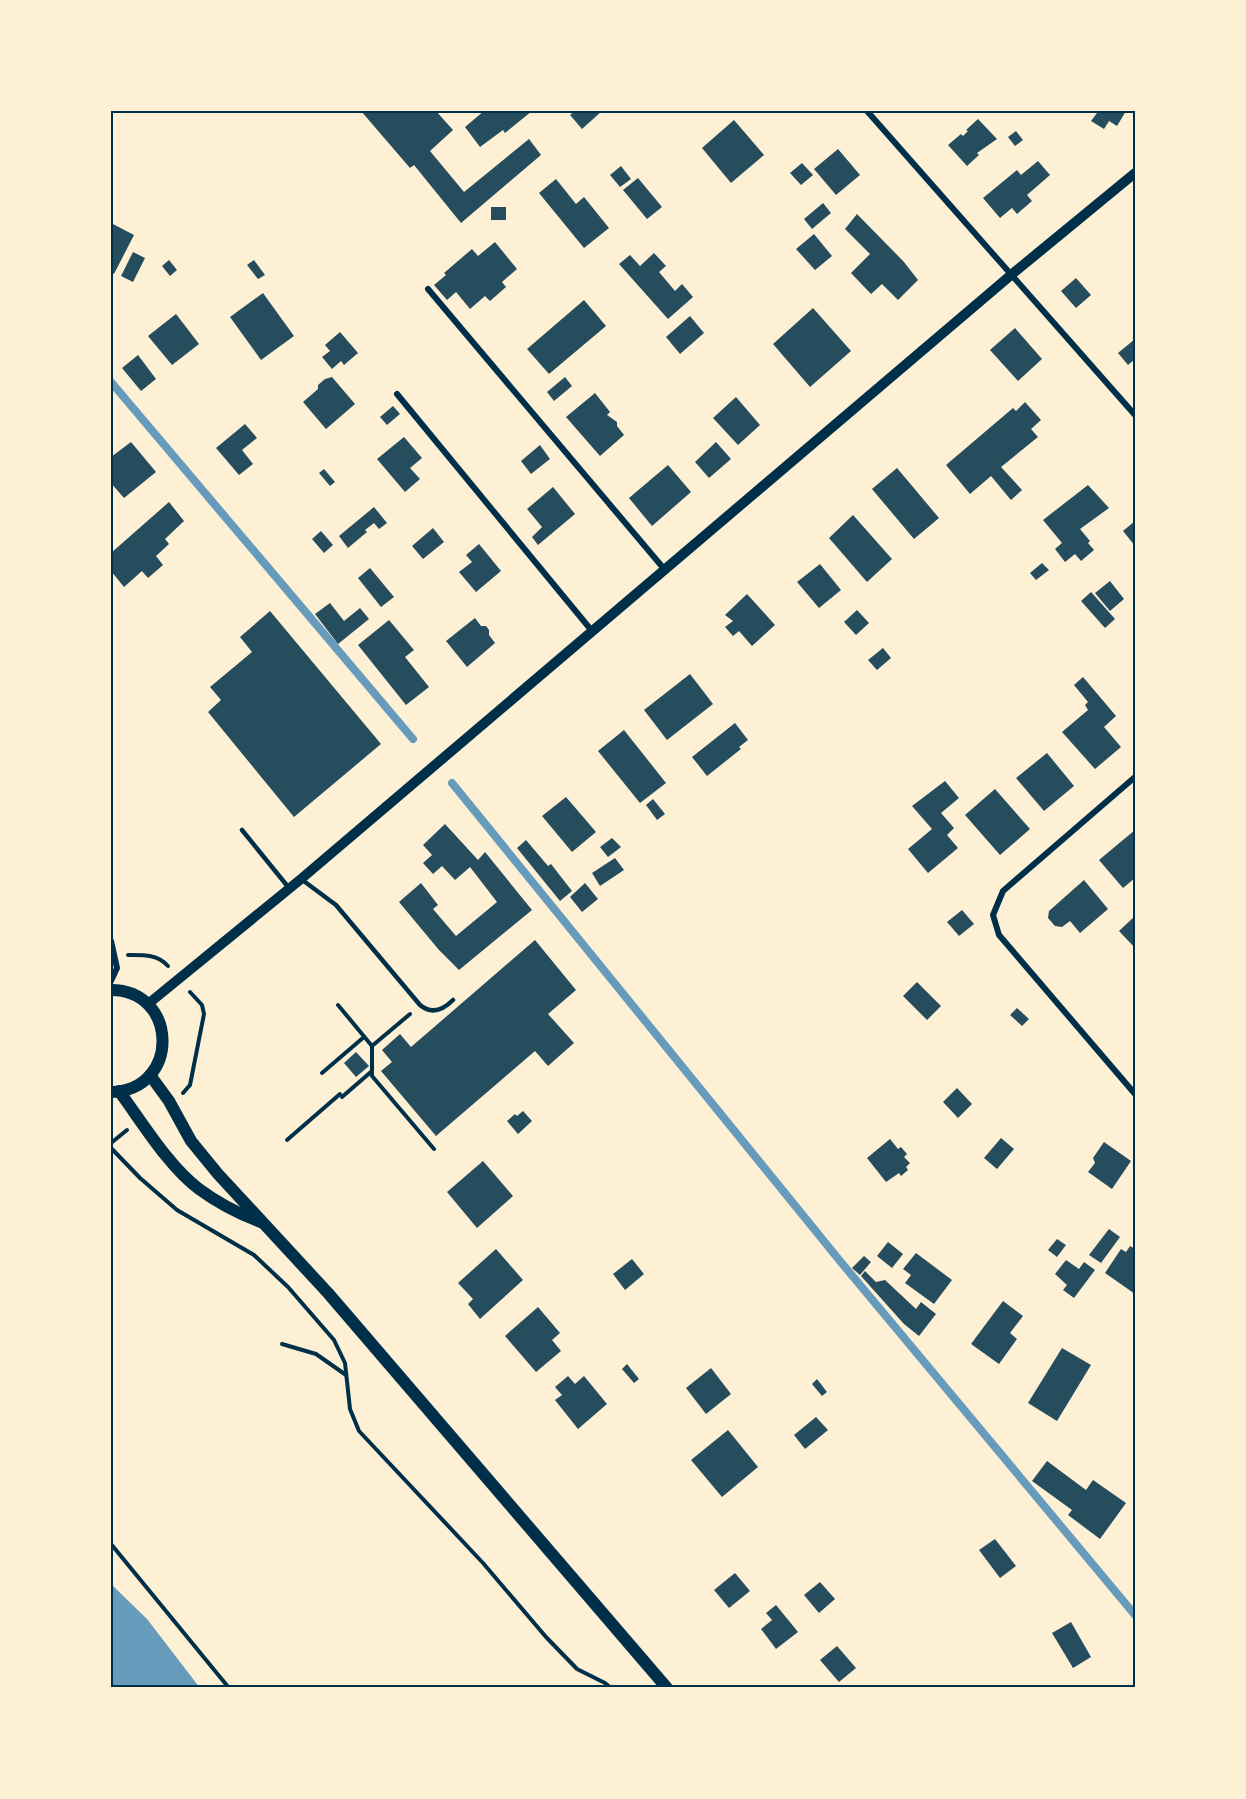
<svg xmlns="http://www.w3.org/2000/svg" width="1246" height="1799" font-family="'Nunito Sans',sans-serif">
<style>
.water{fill:#669bbc}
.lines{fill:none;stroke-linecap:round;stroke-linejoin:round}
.stream{stroke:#669bbc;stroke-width:8}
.building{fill:#264d5e}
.path{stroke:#003049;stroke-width:4}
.service{stroke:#003049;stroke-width:4.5}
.minor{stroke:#003049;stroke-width:6}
.tertiary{stroke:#003049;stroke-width:10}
.secondary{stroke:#003049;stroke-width:12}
.neatline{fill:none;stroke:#003049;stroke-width:2}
</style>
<rect width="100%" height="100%" fill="#fdf0d5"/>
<path class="water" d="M111,1584l36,35 53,69h-89z"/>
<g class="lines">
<g class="stream">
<path d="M111,382l302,357"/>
<path d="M452,783l388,478 295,354"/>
</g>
</g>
<g class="building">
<path d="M361,111h75l17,19 -23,21 34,41 65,-53 12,16 -80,68 -47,-58 -4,3z"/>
<path d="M484,111h48l-27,22 -2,-3 -23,17 -15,-20z"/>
<path d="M575,111h27l-20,18 -12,-14z"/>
<path d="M1094,111h32l-9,15 -8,-5 -5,8 -13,-8 6,-8z"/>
<path d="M978,119l19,20 -20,14 2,2 -12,11 -19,-21 13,-11 2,2 5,-5 -2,-1z"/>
<path d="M734,120l30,35 -33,28 -29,-35z"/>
<path d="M1016,131l7,9 -8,6 -7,-9z"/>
<path d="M838,149l22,26 -24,20 -22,-26z"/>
<path d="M1038,161l12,14 -23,20 5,6 -15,13 -5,-6 -12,10 -17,-20 34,-28 4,5z"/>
<path d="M802,163l11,12 -12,10 -11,-12z"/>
<path d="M621,166l10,13 -11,8 -10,-12z"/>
<path d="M638,178l24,29 -15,12 -24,-29z"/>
<path d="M556,179l20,25 8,-7 25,31 -25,20 -45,-55z"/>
<path d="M823,203l8,10 -19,16 -8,-10z"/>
<rect x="491" y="207" width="15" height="13"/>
<path d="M857,214l47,48 14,18 -20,20 -16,-16 -11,10 -20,-21 19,-19 -25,-25z"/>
<path d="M111,223l23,12 -20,39 -3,-2z"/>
<path d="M814,234l18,22 -17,14 -19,-21z"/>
<path d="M495,242l22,27 -15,13 4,5 -16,14 -5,-5 -15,13 -14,-17 -9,8 -13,-15 12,-10 -2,-2 28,-24 6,7z"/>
<path d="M133,252l12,6 -12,24 -12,-6z"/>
<path d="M654,253l12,13 -7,6 16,19 7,-7 11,13 -25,22 -49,-55 11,-9 10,11z"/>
<path d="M169,260l8,10 -7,6 -8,-10z"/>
<path d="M254,260l11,15 -7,4 -11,-14z"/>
<path d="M1076,278l15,17 -15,13 -15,-17z"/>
<path d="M263,293l31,43 -33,24 -31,-43z"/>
<path d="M584,300l22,26 -57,48 -22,-25z"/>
<path d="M813,308l38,43 -41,36 -37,-43z"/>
<path d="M176,314l23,30 -27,21 -24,-29z"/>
<path d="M690,316l14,17 -24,21 -14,-17z"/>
<path d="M1015,328l27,31 -24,22 -28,-31z"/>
<path d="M340,332l18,21 -14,12 -3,-4 -9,8 -10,-12 8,-6 -5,-6z"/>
<path d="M1135,339v20l-7,6 -10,-12z"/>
<path d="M138,355l18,24 -15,12 -19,-23z"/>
<path d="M332,377l23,27 -29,25 -23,-27 15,-13v-4l7,-6z"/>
<path d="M565,377l7,9 -18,15 -7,-9z"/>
<path d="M595,393l15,19 -3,3 10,7v4l7,9 -24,21 -34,-39z"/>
<path d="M736,397l24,28 -22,20 -25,-27z"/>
<path d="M1025,402l16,18 -10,9 7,8 -37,30 21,23 -11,10 -20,-24 -21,18 -24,-29 67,-57 3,3z"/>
<path d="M393,406l7,8 -13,11 -7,-8z"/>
<path d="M245,424l12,14 -15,12 11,14 -14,11 -23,-27z"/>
<path d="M404,437l18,21 -12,10 10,11 -15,13 -28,-33z"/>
<path d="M131,442l25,30 -32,26 -13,-15v-26z"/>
<path d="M716,442l15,17 -22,19 -14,-16z"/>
<path d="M540,445l10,14 -19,15 -10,-13z"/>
<path d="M668,465l23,27 -39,34 -23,-28z"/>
<path d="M897,468l42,50 -25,21 -42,-50z"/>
<path d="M324,469l11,13 -5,4 -11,-13z"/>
<path d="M1088,485l21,23 -29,21 10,12 -2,2 6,7 -13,11 -6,-7 -10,8 -10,-13 7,-6 -19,-23z"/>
<path d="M553,487l22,27 -37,31 -6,-8 10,-10 -15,-18z"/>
<path d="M169,502l15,19 -19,18 4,5 -13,12 7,9 -15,13 -6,-7 -18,16 -13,-16v-18z"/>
<path d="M374,507l13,16 -8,6 -5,-6 -9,7 2,2 -19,16 -9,-12z"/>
<path d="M853,515l39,44 -25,23 -38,-44z"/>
<path d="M1135,521v25l-12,-15z"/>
<path d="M433,528l11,14 -21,17 -11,-13z"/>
<path d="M321,531l12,14 -9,8 -12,-14z"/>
<path d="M479,544l22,27 -25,21 -17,-20 13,-10 -6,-7z"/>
<path d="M1042,563l7,7 -13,10 -6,-7z"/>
<path d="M820,564l21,26 -22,18 -22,-26z"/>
<path d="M370,568l24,29 -13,10 -23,-29z"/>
<path d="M1110,581l14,18 -14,12 -15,-18z"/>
<path d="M1091,592l24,27 -10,9 -24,-27z"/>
<path d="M747,594l28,31 -23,21 -13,-15 -6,5 -8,-9 8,-6 -8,-6z"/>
<path d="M330,603l14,18 16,-13 9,11 -31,25 -23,-30z"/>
<path d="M857,610l12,13 -13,12 -12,-13z"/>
<path d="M270,611l111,133 -87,73 -86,-105 13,-12 -11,-13 42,-35 -12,-15z"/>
<path d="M475,618l6,8h5l3,4v5l6,8 -28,24 -21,-26z"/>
<path d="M389,620l25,30 -9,7 24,30 -23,18 -48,-60z"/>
<path d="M883,648l8,10 -14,12 -9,-10z"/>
<path d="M690,674l23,30 -46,36 -23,-30z"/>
<path d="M1083,677l33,39 -12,11 17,20 -26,22 -33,-37 26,-22 -3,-5 3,-3 -14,-17z"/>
<path d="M735,723l13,17 -9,7 2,2 -34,27 -15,-19z"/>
<path d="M624,730l42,53 -26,20 -42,-52z"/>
<path d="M1047,753l27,33 -30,25 -28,-33z"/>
<path d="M945,781l14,17 -18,15 13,15 -7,7 11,13 -30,25 -20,-24 24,-20 -20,-23z"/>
<path d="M995,789l35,40 -30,26 -35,-40z"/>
<path d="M566,797l30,35 -24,20 -30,-36z"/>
<path d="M653,799l12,15 -8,6 -11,-15z"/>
<path d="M445,824l33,36 7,-8 47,58 -73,60 -20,-20 -40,-48 22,-19 17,22 -5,4 23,27 41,-34 -27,-35 -15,13 -13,-14 -9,8 -10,-11 9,-8 -9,-10z"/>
<path d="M1135,830v48l-12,10 -24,-28z"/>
<path d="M612,838l9,9 -13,10 -8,-10z"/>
<path d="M526,840l22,26 3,-2 21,27 -12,10 -43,-53z"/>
<path d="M615,858l9,12 -24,16 -8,-13z"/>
<path d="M1084,880l24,29 -28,24 -10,-12 -8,6 -7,-1 -7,-8 1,-7z"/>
<path d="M585,883l13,16 -16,13 -12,-15z"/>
<path d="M962,910l12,14 -15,12 -12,-14z"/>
<path d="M1135,916v32l-16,-17z"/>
<path d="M535,940l41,50 -28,24 26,29 -26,23 -13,-15 -99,85 -55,-65 11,-9 -10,-12 18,-16 11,13z"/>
<path d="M917,982l24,24 -14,14 -24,-24z"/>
<path d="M1017,1008l12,11 -7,7 -12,-11z"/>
<path d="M356,1052l13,14 -13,11 -12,-14z"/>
<path d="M957,1088l15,16 -14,14 -15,-16z"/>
<path d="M523,1111l9,10 -14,13 -11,-13 8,-7 2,2z"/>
<path d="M1001,1138l13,11 -17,20 -13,-11z"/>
<path d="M890,1139l8,10 3,-2 6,7 -3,3 6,6 -4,4 2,3 -7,6 -2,-3 -13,9 -19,-24z"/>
<path d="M1104,1142l27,19 -19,28 -24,-17 7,-9 -2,-5z"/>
<path d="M483,1161l30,35 -36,32 -30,-36z"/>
<path d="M1109,1229l11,8 -19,26 -12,-8z"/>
<path d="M1057,1239l9,6 -9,12 -9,-7z"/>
<path d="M888,1242l15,12 -11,14 -15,-12z"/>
<path d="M1130,1246l5,3v45l-30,-21 16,-24 5,3z"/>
<path d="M496,1249l27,31 -43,39 -12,-15 5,-5 -15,-16z"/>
<path d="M916,1253l36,27 -18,24 -29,-21 6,-8 -8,-6z"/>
<path d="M864,1256l7,6 -11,13 -8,-7z"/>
<path d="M632,1259l12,15 -19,16 -12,-16z"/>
<path d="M1066,1260l13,9 5,-7 11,8 -21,28 -11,-8 4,-5 -12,-11z"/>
<path d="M865,1271l11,11 9,-2 31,29 5,-7 15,12 -17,22 -15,-12 -43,-48z"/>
<path d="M1003,1301l20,15 -13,17 7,6 -18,25 -28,-20z"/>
<path d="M538,1307l22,26 -8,7 9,11 -25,21 -31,-36z"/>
<path d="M1062,1348l29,17 -34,56 -29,-18z"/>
<path d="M627,1364l12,15 -5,4 -12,-14z"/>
<path d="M711,1368l20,26 -25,20 -20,-26z"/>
<path d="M568,1376l7,8 9,-8 23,28 -29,25 -23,-29 7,-5 -7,-8z"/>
<path d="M817,1379l10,13 -5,4 -10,-12z"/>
<path d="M816,1417l12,13 -23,19 -11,-14z"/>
<path d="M728,1430l30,37 -36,30 -31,-37z"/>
<path d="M1047,1461l39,29 7,-10 33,23 -26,36 -32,-24 4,-5 -40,-29z"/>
<path d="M995,1539l21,27 -16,12 -21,-28z"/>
<path d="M735,1573l15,18 -21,17 -15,-18z"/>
<path d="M820,1582l15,17 -16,14 -15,-18z"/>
<path d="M776,1605l22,27 -22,17 -15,-20 11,-9 -6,-7z"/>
<path d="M1071,1622l20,35 -18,11 -21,-35z"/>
<path d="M837,1646l19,22 -17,14 -19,-22z"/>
</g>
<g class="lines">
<g class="path">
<path d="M128,955c15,0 29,-1 40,11"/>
<path d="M338,1005l34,41"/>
<path d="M410,1014l-38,32v30l62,73"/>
<path d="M322,1073l42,-36"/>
<path d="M183,1093l7,-8 14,-71 -2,-9 -12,-13"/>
<path d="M342,1097l30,-26"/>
<path d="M287,1140l53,-46"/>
<path d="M111,1143l16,-13"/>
<path d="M111,1148l29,30 37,32 77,45 34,32 46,53 11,23 5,46 9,22 124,132 63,74 31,32 28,14 6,5"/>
<path d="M282,1344l34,10 30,21"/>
<path d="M111,1544l118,144"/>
</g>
<g class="service">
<path d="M242,830l47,58"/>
<path d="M301,879l35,26 84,100c12,10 23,5 33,-5"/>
</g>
<g class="minor">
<path d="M867,111l268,304"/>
<path d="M428,289l237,281"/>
<path d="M397,394l195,237"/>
<path d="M1135,777l-132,114 -10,24 6,20 136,159"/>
<path d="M111,941l6,27 -6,13"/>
</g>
<path class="tertiary" d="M148,1004l153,-125 710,-604 124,-102"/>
<g class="secondary">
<path d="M111,990c67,0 70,99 1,102"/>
<path d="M150,1075l19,26 22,40 27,33 110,119 339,395"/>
<path d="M119,1091c23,31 50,76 80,98 19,14 40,25 62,33"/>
</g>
</g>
<rect width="1246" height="1799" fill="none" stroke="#fdf0d5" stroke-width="225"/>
<rect x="112" y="112" width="1022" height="1574" class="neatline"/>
</svg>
